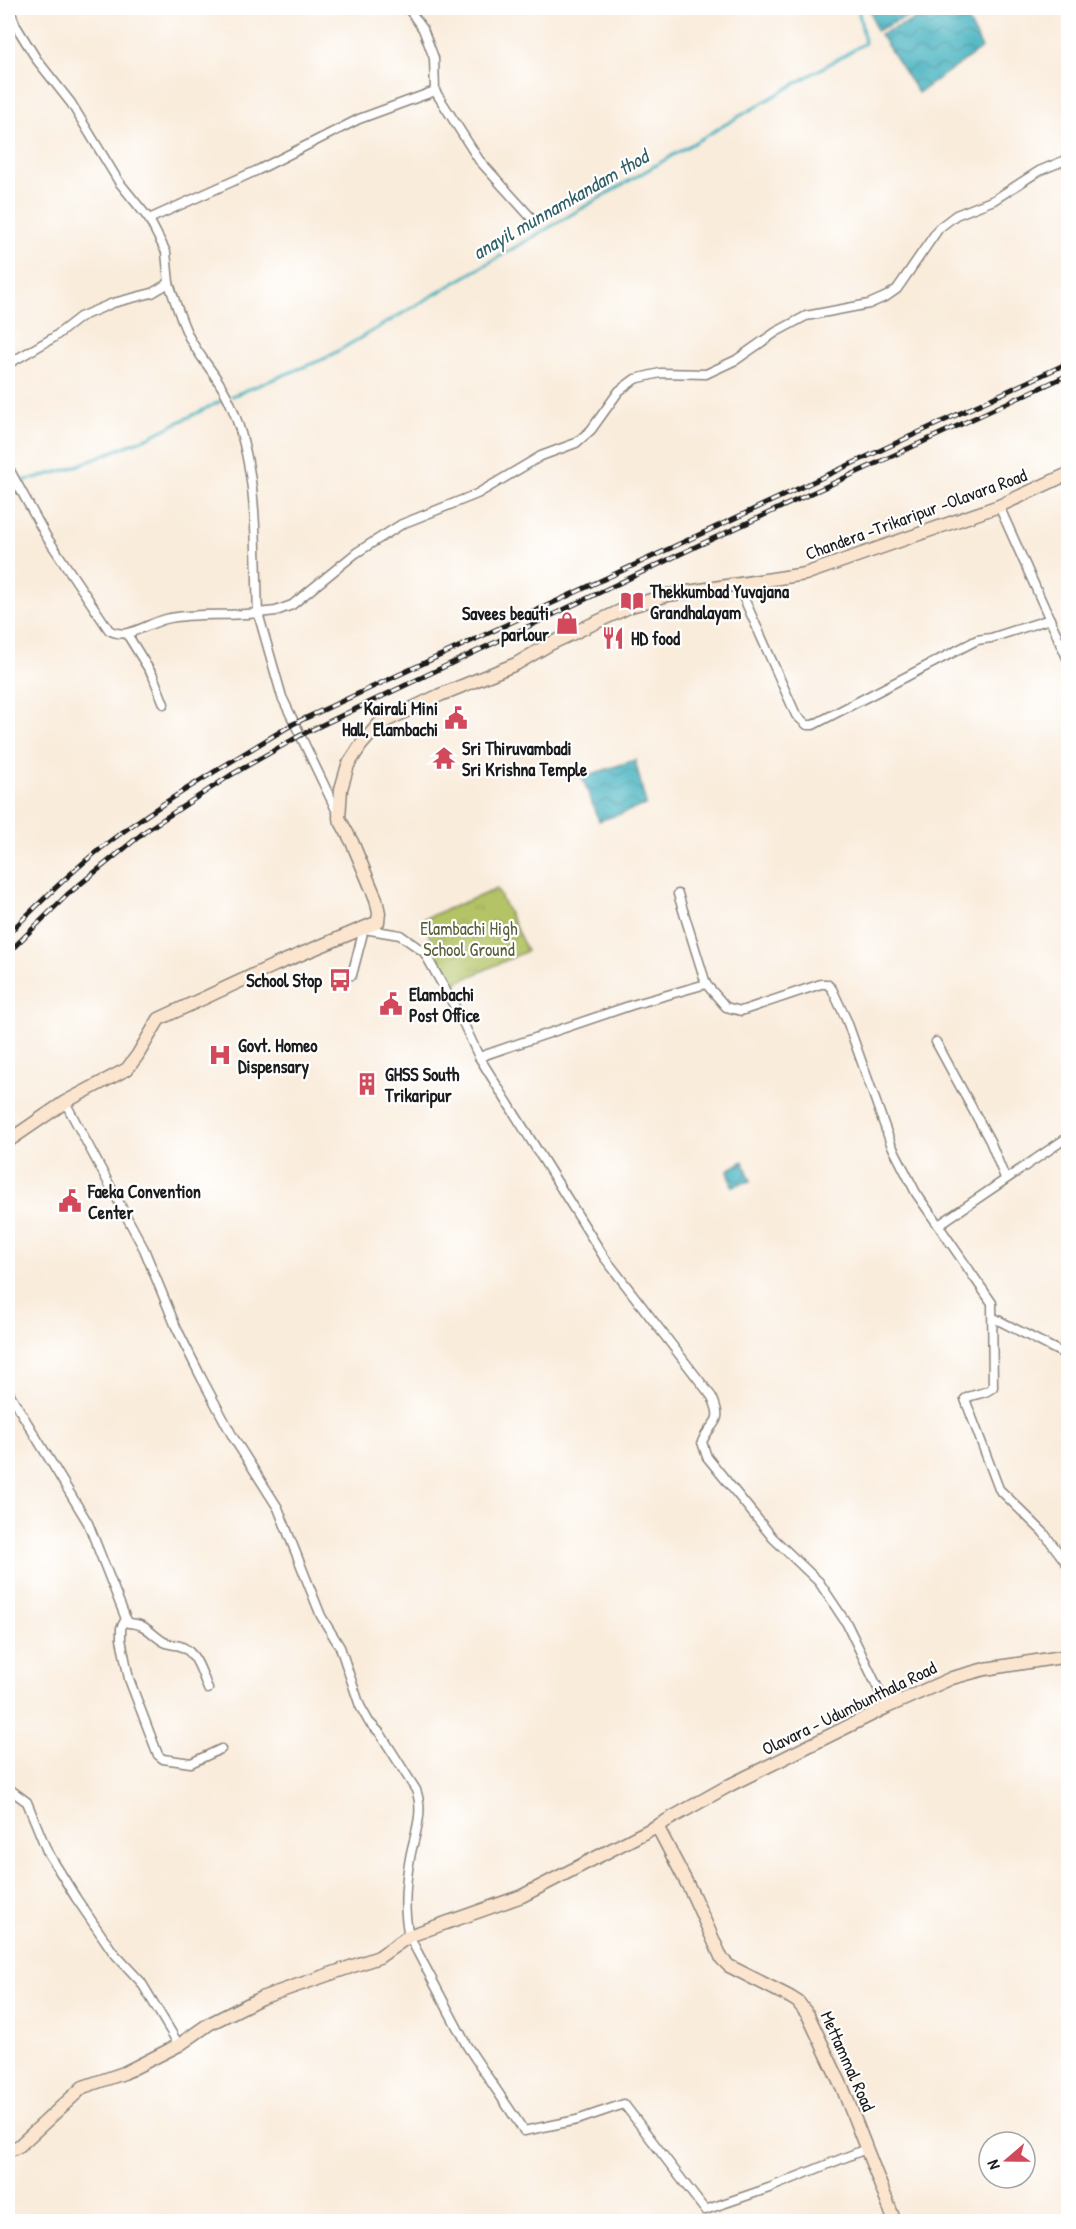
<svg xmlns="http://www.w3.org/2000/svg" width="1076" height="2229" font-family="'Patrick Hand',sans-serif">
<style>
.park{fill:url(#park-tufts);stroke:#687040;stroke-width:1.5}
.water{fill:url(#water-waves);stroke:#2e666d;stroke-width:1.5}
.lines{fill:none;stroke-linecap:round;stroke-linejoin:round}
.stream{stroke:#41b0be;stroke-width:3}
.minor-casing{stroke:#8a847c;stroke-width:11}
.secondary-casing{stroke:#8a847c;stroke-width:15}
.minor{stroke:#fff;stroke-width:8}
.secondary{stroke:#fbe5cf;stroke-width:12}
.rail-casing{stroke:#1c1c1c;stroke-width:5}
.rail{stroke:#fff;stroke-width:3;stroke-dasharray:9;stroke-linecap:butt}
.labels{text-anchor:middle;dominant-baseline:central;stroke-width:4.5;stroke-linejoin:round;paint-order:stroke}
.street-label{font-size:18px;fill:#1c1c1c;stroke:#fff}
.poi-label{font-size:18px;font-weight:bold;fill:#1c1c1c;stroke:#fff;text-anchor:start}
.park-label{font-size:18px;fill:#585f39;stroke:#fff}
.water-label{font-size:20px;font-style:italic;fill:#2d5f65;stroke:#fff}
</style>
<defs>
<pattern id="park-tufts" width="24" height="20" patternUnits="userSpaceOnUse" patternTransform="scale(1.5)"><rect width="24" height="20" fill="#b3c365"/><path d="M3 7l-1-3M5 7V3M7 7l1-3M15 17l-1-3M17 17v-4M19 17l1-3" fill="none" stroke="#99a757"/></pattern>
<pattern id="water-waves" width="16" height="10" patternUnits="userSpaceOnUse" patternTransform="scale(1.5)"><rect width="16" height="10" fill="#41b0be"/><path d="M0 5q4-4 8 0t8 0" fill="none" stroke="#368e9a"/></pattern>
</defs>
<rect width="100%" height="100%" fill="#fff"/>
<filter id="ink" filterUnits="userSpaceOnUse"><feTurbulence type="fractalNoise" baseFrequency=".0167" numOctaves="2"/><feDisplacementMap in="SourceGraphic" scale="12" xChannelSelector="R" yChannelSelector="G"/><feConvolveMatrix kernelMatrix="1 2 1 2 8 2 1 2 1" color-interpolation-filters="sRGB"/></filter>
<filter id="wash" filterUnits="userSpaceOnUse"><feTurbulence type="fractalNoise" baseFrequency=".008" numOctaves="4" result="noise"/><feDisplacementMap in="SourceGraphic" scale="24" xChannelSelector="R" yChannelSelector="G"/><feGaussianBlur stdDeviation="1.35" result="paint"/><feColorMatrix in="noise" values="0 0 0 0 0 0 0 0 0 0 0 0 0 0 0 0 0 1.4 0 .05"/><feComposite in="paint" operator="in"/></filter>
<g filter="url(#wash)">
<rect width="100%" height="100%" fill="#f9ecdb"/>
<path class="park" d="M497,889l30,62 -78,35 -26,-67z"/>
<g class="water">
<path d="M870,8h57l-51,23z"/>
<path d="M942,8h20l20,40 -64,45 -38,-59z"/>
<path d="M635,760l11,45 -47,16 -17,-44z"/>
<path d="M743,1161l8,20 -19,5 -4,-16z"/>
</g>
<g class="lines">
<g class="stream">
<path d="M232,396l94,-38 539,-315 -7,-35"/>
<path d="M23,481l46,-12 80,-32 72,-36"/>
<path d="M8,494l4,-4"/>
</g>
</g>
</g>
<g filter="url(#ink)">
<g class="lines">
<g class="minor-casing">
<g id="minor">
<path d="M408,8l15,21 11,29 1,33 44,69 56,62"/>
<path d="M149,219l109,-49 101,-51 76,-28"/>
<path d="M169,283c6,19 12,38 21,56 13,23 31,41 41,66 28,66 24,138 27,208l18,-2 16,-6 64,-52 46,-29 75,-30 64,-38 35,-13 15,-13 28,-39 16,-12 25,-6 46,1 30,-14 40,-28 30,-16 63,-12 18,-8 10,-7 42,-61 17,-13 38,-15 45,-29 29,-12"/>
<path d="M8,364l45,-26 27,-21 33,-14 39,-10 17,-10 -3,-31 -17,-33 -30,-37 -48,-79 -34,-43 -21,-34 -7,-18"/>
<path d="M8,467l38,69 63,94c17,11 39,-7 57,-11 30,-7 61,-2 92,-6l24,84 56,117"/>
<path d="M999,506l69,154"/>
<path d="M738,585l58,130 11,10h6l164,-85 14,-2 59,-19"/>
<path d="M127,634l26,42 11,28"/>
<path d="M678,894l28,90 20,23 15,4 80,-27h6l5,5 15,32 44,123 25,49 76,110 1,84c-7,8 -20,6 -28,12l34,90 44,43 25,33"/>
<path d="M352,975l12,-46 36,6 24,17 36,64 19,41 125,200 108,140c13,28 -1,23 -10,45l5,15 66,81 46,44 28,42 40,83"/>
<path d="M936,1042l54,99 15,37"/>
<path d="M479,1057l153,-52 74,-21"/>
<path d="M65,1102l79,147 32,78 25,50 32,60 45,71 43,108 19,31 20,59 9,16 11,11 36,57c9,23 -2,45 -6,68 -5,26 -7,52 -1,78l58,110 57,85 53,-11 47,-16 81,106 64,-22 97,-39"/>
<path d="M940,1224l128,-87"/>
<path d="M994,1318l74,38"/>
<path d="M8,1391l80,132 38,96 3,4c17,1 19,8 32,17 6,5 12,4 19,6 17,6 22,28 28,43"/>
<path d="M126,1619l-5,9v11l8,40 29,76 5,4 28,4 30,-14"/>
<path d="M8,1788l19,14 20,49 29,47 37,54 28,30 38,63"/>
</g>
</g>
<g class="secondary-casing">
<g id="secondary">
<path d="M8,1141l57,-39 62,-33 10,-13 22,-37 116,-54 103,-43 1,-9 -3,-14 -24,-57 -13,-24 2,-29 7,-24 13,-20 18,-21 61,-29 76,-31 34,-20 81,-38 37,-11 137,-21 194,-68 69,-32"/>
<path d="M657,1826l36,69 29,64 7,7 61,31 8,5 10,13 35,74 52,133"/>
<path d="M8,2151l11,-5 64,-59 41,-14 55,-28 30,-21 52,-26 118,-41 30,-21 113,-40 135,-70 73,-41 157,-78 65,-29 33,-9 83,-13"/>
</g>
</g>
<use href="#minor" class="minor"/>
<use href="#secondary" class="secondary"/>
<g class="rail-casing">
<g id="rail">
<path d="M8,934c33,-32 67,-67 105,-95 57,-42 119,-78 180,-115l775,-361"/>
<path d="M8,953l60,-59 79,-64 84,-55 70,-40 396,-189 371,-171"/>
</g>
</g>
<use href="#rail" class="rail"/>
</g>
</g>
<defs>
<g id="library-bare" transform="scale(1.8)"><path d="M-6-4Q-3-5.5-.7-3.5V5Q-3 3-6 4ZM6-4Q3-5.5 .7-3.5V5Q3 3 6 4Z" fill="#d1495b" stroke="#fff" stroke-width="2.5" paint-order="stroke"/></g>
<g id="shop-bare" transform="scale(1.8)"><path d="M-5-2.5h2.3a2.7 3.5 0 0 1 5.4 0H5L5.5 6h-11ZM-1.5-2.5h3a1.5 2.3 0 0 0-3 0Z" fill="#d1495b" stroke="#fff" stroke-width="2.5" paint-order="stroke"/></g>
<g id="restaurant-bare" transform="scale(1.8)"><path d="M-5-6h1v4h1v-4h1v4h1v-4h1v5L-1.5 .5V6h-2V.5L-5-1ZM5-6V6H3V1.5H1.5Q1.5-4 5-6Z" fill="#d1495b" stroke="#fff" stroke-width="2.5" paint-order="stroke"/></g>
<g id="civic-bare" transform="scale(1.8)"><path d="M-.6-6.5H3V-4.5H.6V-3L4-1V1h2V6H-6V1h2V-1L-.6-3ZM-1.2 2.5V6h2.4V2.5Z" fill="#d1495b" stroke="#fff" stroke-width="2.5" paint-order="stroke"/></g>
<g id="temple-bare" transform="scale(1.8)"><path d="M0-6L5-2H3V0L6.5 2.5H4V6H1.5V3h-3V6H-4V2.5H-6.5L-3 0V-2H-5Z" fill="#d1495b" stroke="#fff" stroke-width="2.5" paint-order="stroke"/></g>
<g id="bus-bare" transform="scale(1.8)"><path d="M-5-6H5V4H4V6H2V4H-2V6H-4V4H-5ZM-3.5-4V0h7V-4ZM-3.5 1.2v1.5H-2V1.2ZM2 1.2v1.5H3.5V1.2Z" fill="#d1495b" stroke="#fff" stroke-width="2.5" paint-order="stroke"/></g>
<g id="hospital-bare" transform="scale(1.8)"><path d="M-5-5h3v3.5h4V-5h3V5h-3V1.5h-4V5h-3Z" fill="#d1495b" stroke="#fff" stroke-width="2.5" paint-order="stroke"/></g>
<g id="building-bare" transform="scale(1.8)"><path d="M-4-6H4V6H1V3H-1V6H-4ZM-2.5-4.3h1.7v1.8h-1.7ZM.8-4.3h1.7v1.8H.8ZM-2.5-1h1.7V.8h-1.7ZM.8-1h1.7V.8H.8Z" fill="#d1495b" stroke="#fff" stroke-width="2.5" paint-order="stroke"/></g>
</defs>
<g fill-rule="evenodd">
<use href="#library-bare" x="632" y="601"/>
<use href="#shop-bare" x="567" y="623"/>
<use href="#restaurant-bare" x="613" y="638"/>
<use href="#civic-bare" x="456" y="718"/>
<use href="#temple-bare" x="444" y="758"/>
<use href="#bus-bare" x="340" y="980"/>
<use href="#civic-bare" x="391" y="1004"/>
<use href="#hospital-bare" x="220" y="1055"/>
<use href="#building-bare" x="367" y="1084"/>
<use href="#civic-bare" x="70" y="1201"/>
</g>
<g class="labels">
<g class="street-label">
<text transform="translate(916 514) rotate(-20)">Chandera -Trikaripur -Olavara Road</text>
<text transform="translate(849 1708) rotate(-26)">Olavara - Udumbunthala Road</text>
<text transform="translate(848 2061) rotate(66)">Mettammal Road</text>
</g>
<g class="poi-label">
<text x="650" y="591">Thekkumbad Yuvajana<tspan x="650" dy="21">Grandhalayam</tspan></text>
<text x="549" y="613" text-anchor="end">Savees beauti<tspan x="549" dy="21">parlour</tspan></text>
<text x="631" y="638">HD food</text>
<text x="438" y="708" text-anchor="end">Kairali Mini<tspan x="438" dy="21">Hall, Elambachi</tspan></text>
<text x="462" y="748">Sri Thiruvambadi<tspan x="462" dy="21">Sri Krishna Temple</tspan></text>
<text x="322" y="980" text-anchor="end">School Stop</text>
<text x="409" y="994">Elambachi<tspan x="409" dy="21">Post Office</tspan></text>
<text x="238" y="1045">Govt. Homeo<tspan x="238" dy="21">Dispensary</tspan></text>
<text x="385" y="1074">GHSS South<tspan x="385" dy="21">Trikaripur</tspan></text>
<text x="88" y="1191">Faeka Convention<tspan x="88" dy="21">Center</tspan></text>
</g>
<g class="park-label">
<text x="469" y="928">Elambachi High<tspan x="469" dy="21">School Ground</tspan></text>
</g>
<g class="water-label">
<text transform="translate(560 204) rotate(-30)">anayil munnamkandam thod</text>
</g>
</g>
<rect width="1076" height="2229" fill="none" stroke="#fff" stroke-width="30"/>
<g transform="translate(1007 2160) rotate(250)"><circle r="28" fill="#ffffff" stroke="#a4a4a4" stroke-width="1.5"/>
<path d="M0-4.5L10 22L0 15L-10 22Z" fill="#d1495b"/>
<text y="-9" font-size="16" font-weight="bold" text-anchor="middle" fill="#1c1c1c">N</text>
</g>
</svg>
